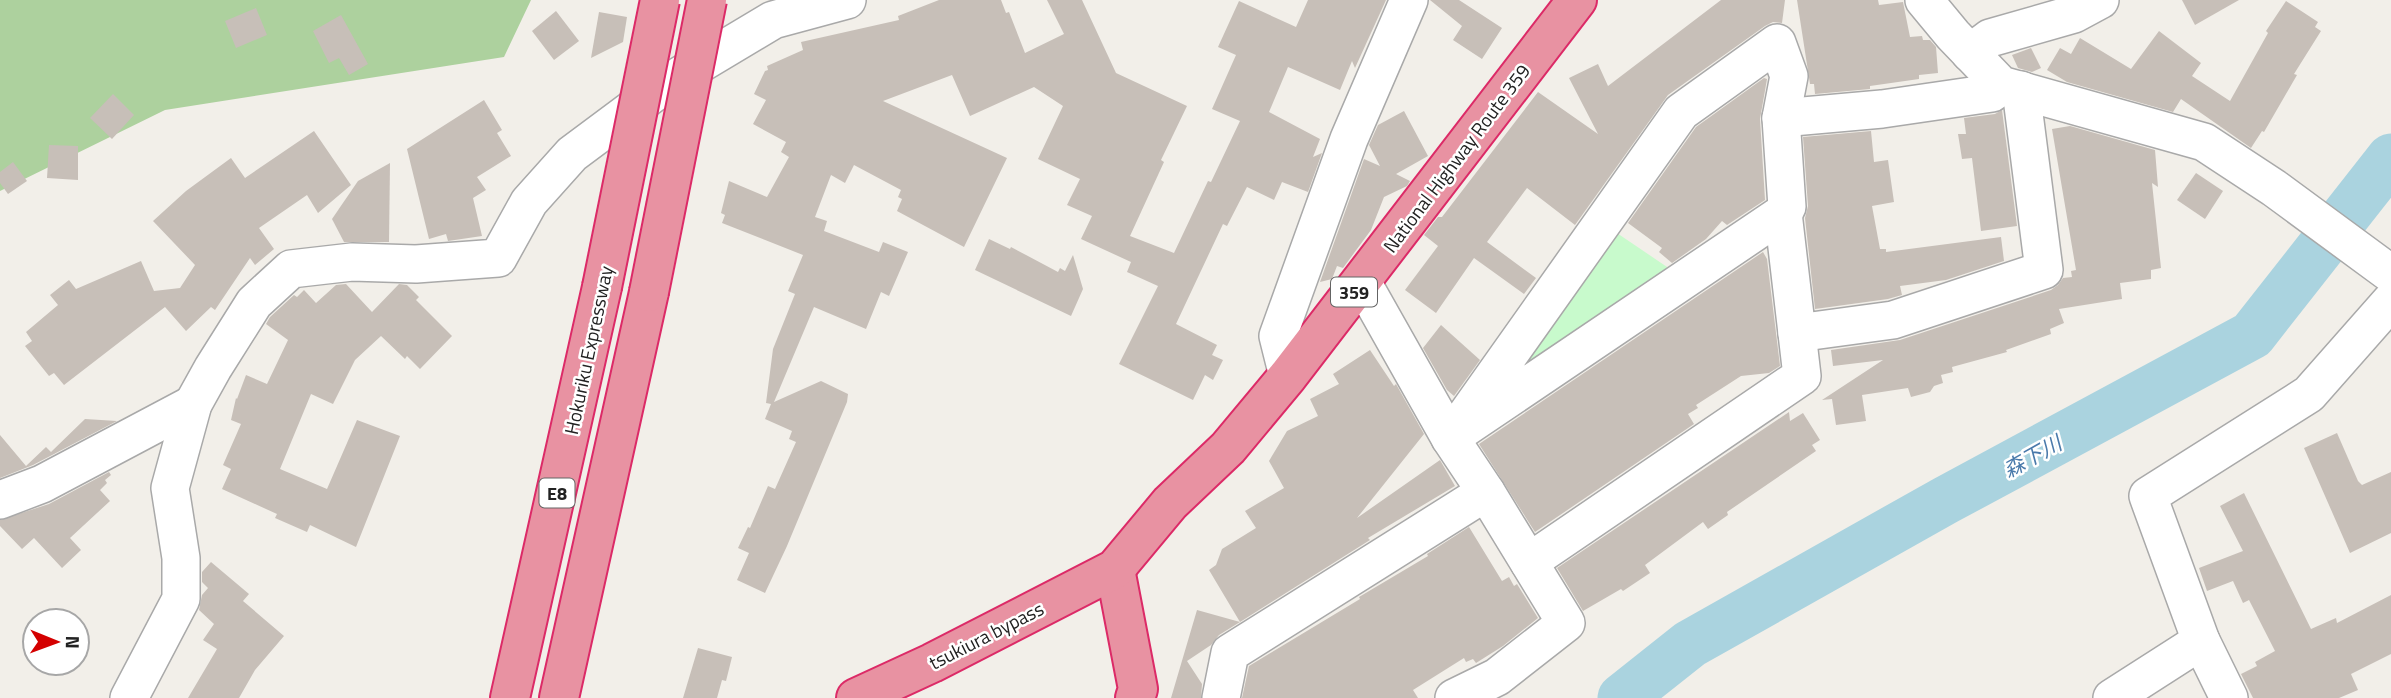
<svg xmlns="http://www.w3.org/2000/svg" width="2391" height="698" font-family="'Titillium Web','Noto Sans JP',sans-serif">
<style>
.forest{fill:#add19e}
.park{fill:#c8facc}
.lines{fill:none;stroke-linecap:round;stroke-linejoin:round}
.river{stroke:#aad3df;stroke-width:49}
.building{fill:#c7bfb8}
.minor-casing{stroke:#a9a9a9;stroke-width:40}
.highway-casing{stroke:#dc2a67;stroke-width:42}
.minor{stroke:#fff;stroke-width:37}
.highway{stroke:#e892a2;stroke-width:38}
.highway-bridge-casing{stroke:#dc2a67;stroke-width:42;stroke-linecap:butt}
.highway-bridge{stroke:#e892a2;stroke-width:38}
.labels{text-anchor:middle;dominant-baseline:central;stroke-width:5;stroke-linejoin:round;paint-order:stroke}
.shield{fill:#fff;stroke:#646464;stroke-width:2}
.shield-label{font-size:18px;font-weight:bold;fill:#222}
.street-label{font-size:19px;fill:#222;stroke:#fff}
.water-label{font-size:21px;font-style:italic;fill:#4a7aab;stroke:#fff}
</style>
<rect width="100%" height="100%" fill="#f2efe9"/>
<path class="forest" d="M0,0h531l-27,57 -339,53 -165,81z"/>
<path class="park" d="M1611,229l62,42 -176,114z"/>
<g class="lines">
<path class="river" d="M1622,698l68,-54 256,-144 306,-165 139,-177"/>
</g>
<g class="building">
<path d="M939,0h62l5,13 3,-1 16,41 39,-19 -17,-34h35l34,73 71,33 -26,54 3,2 -34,74 44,17 34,-72 3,1 29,-61 -28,-12 24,-54 -18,-8 21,-46 57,26 12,-27h78l-31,68 -3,-7 -12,29 -52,-23 -19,45 51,27 -7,18 9,-4 -14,39 -26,-10 -8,18 -27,-13 -20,39 -4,-2 -47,100 41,21 -5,10 11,5 -10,20 -8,-5 -12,25 -74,-36 39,-78 -31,-14 4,-10 -50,-23 11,-23 -25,-11 13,-26 -42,-20 25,-53 -29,-19 -64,29 -18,-41 -69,26 124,57 -43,89 -67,-36 5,-12 -4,-2 3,-7 -47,-25 -9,18 -14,-8 -16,42 12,4 -3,10 55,21 4,-10 25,10 -19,44 -8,-4 -15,37 -52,-22 -40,95 47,-21 27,13 -1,8 -60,144 -22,47 -28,-13 12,-27 -11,-5 10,-21 2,1 18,-42 7,3 21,-47 -7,-3 3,-8 -27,-12 6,-15 -5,-1 7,-54 22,-55 -7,-3 15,-36 -81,-32 3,-8 -4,-2 8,-32 38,16 22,-40 -8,-5 5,-10 -33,-18 13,-24 -12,-6 11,-23 3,-1 -1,-4 36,-16 -2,-8 98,-22 -1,-4z"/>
<path d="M1430,0h29l43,28 -20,31 -29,-19 9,-14z"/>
<path d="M1721,0h64l-3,23 -9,-1 -8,4 -97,69 -93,130 -48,-37 -40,54 49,36 -12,16 -50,-36 -38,55 -31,-23 33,-44 -14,-11 14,-18h4l96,-125 60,42 -29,-56 29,-14 10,22z"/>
<path d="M1797,0h81l1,5 24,-3 7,35 12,-1 1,4h7l6,7 2,26 -19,2v4l-49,7v3l-55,5 -1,-10h-4z"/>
<path d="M2182,0h57l-44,25z"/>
<path d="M2286,1l32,21 -3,5 6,4 -27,43 3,1 -33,57 -2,-1 -11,17 -70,-49 -8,13 -106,-30 -20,-12 13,-22 11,6 9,-16 51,31 28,-38 42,32 -9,13 38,25 38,-68 -2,-2z"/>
<path d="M256,8l11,27 -31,13 -11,-27z"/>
<path d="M556,11l23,30 -25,19 -22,-29z"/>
<path d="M599,12l28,5 -4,25 -32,16z"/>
<path d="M341,15l27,49 -19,11 -10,-17 -10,5 -16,-32z"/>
<path d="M2031,48l10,20 -9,4 -14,-4 -6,-13z"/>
<path d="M1764,78l3,1 -7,40 5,81 -38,25 -5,-4 -16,18 -34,24 -13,-11 3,-4 -34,-25 68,-96z"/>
<path d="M113,94l21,21 -22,24 -22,-21z"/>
<path d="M484,100l18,30 -5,3 14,23 -34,21 9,13 -13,8 9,38 -34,5 -2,-7 -17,5 -22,-90z"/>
<path d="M2002,110l15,116 -36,5 -9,-73 -10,1 -4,-25h8l-2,-16 31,-4z"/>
<path d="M1404,111l24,45 -32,18 14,7 -3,5 -23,11 -13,33 -28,38 -6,-2 -5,13 -12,3 44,-123 16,7 -11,-21 9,-20z"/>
<path d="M2070,126l85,24 3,37 -6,-4 9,85 -10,2v9l-31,4 2,16 -63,10 5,14 -14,6 1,5 -45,16 1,2 -55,15 1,5 -12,3 2,8 -9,3 -4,6 -19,5 -3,-9 -46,7 4,26 -30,4 -4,-26 -10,1 61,-40 -50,6 -2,-16 69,-10 151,-50 7,-5 5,-7 9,-1 -1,-6 5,-1 -24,-141z"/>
<path d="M314,131l37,54 -33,28 -11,-18 -48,33 15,21 -19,16 -5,-7 -35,52 -4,-3 -25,24 -21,-24 -101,78 -10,-12 -5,3 -24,-30 7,-5 -6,-9 32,-27 -8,-10 19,-15 7,9 65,-28 13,30 26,-3 15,-23 -42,-44 33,-30 45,-33 14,20z"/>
<path d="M1871,131l3,31 14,-2 6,42 -22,4 8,43h6v3l115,-15 3,24 -58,19 -46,6 2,9 -14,4 -73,10 -10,-91 3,-12 -5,-69z"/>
<path d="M49,145l29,1v34l-31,-2z"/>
<path d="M13,162l14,19 -19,13 -8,-11v-11z"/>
<path d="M390,163l-1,79h-45l-12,-23 26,-38z"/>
<path d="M2196,173l27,18 -18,28 -28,-19z"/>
<path d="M989,239l21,10 1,-2 47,25 2,-4 5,3 8,-16 10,34 -12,27 -96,-46z"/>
<path d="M1763,252l4,7 13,107 -11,7 -28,3 -45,29 2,3 -10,6 6,10 -159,108 -56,-88z"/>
<path d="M346,284l26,28 27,-28 8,1 12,12 -3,3 36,36 -32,33 -13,-13 -2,3 -24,-23 -26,24 -22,44 -22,-10 -31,75 47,20 30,-69 43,16 -44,111 -46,-22 -3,7 -32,-14 2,-4 -55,-25 9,-20 -8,-4 18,-41 -10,-4 5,-22 1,1 9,-24 21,9 21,-44 -22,-16 4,-7 24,-22 3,2 7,-7 12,13 20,-18z"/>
<path d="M1441,325l39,35 -26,36 -7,-6 -24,-42z"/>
<path d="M1370,350l24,36 2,-2 28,50 -67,84 83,-58 15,26 -87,52 2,2 -130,82 -31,-52 7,-5 6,-16 34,-21 -11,-17 39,-23 -15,-27 18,-30 31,-15 -8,-17 29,-15 -6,-10z"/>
<path d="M1789,412l1,9 13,-8 17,27 -8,5 4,6 -89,61 1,3 -20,14 -5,-7 -58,43 5,8 -27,18 -2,-2 -38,22 -26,-43z"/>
<path d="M85,419l32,2 -84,44 -33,13v-43l26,31 20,-19 5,5z"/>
<path d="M2337,433l21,48 4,4 29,-13v61l-41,20 -46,-105z"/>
<path d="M109,472l2,3 -6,5 2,3 -7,7 10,11 -40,37 11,12 -19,18 -28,-30 -12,11 -22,-23v-6l49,-16z"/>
<path d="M2244,493l67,136 25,-11 1,5 54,-28v59l-40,20 7,16 -19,8h-86l-12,-24 16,-8 -2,-4 20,-11 -26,-51 -6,3 -10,-22 -26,10 -8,-23 44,-17 -23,-45z"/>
<path d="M1469,527l33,54 7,-4 5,9 3,-2 21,34 -35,28 -27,17 -3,-4 -7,3 -2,-4 -51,32 5,8h-176l7,-32 111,-67 -1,-2 69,-41 -1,-2z"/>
<path d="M211,562l38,32 -6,7 41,35 -29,34 -16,28h-51l29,-49 -14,-9 11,-16 -15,-14 3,-15 6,-7 -6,-6v-10z"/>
<path d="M1197,610l43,12 -21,13 -8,10 -24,16 15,23 -1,14h-30z"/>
<path d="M698,648l34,9 -6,24 -4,-1 -5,18h-34z"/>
</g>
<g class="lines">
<g class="minor-casing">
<g id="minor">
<path d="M1924,0l29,35 48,50 203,57 70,46 117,86"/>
<path d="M1777,43l12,33 -8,42 6,89 -4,6 -333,225 231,-326z"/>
<path d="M1970,53l20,-15 84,-24 26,-14"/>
<path d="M1781,118l101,-9 110,-16 9,-8"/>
<path d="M1783,213l14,120 96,-13 151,-50 -23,-180"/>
<path d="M1362,282l88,156 36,54 80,131 -69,54 -43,21"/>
<path d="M1288,376l-10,-40 71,-197 60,-139"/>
<path d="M0,500l42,-16 151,-80"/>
<path d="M1529,562l273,-186 -5,-43"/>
<path d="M129,698l52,-99v-41l-11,-70 23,-84 20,-36 41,-65 37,-34 61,-7 64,2 82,-6 31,-56 43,-48 94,-70 107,-64 74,-20"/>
<path d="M1221,698l9,-45 256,-161"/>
<path d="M2112,698l89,-57"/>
<path d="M2229,698l-28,-57 -53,-145 161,-102 82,-93"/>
</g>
</g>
<g class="highway-casing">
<g id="highway">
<path d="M1115,569l23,120 -3,9"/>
<path d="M510,698l92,-411"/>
<path d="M559,698l90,-406"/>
<path d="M856,698l76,-35 183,-94 55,-66 58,-55 60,-72 289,-376"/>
</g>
</g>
<use href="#minor" class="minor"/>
<use href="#highway" class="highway"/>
<g class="highway-bridge-casing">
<g id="highway-bridge">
<path d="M602,287l58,-287"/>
<path d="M649,292l58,-292"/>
</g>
</g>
<use href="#highway-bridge" class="highway-bridge"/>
</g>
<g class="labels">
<g class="shield">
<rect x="1331" y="277.5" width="46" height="29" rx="5"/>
<rect x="539.5" y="478.5" width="35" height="29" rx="5"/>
</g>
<g class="shield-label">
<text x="1354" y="292">359</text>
<text x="557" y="493">E8</text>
</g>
<g class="street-label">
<text transform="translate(1456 158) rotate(-53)">National Highway Route 359</text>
<text transform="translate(588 350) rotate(-78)">Hokuriku Expressway</text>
<text transform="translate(986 635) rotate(-27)">tsukiura bypass</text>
</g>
<g class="water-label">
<text transform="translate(2032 456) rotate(-29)">森下川</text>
</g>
</g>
<g transform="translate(56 642) rotate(91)"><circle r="33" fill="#ffffff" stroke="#a7a7a7" stroke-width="2"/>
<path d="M0-5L12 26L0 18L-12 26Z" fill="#d40000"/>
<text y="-10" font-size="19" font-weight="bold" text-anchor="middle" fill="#222222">N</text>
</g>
</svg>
